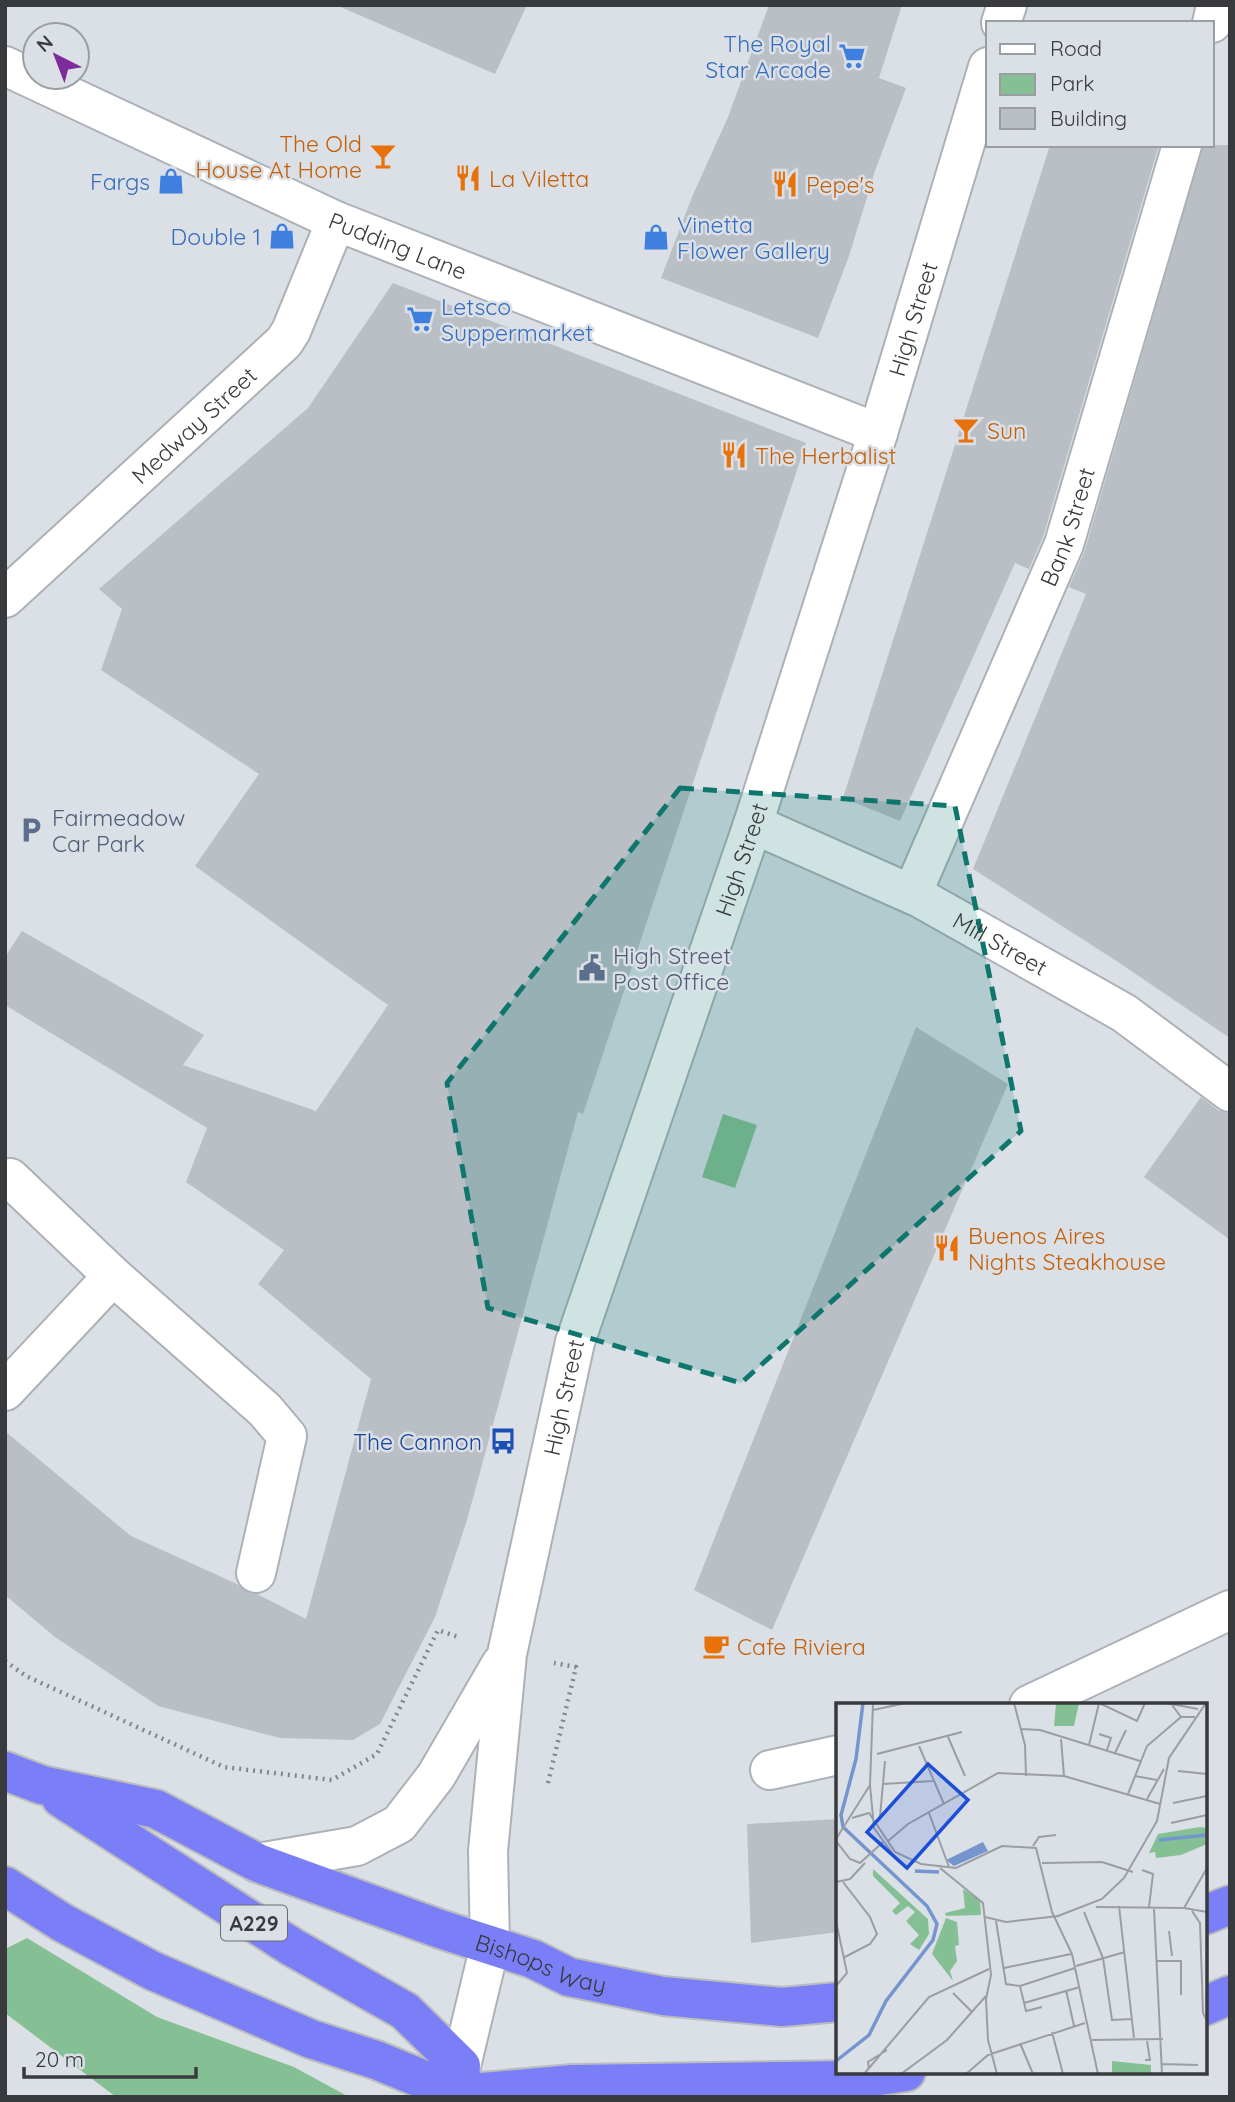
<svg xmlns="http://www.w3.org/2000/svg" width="1235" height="2102" font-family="Quicksand,sans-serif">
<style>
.green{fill:#85c094}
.building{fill:#babfc6}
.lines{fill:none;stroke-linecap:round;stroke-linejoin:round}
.minor-casing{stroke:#acb1b7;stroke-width:42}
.highway-casing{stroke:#bbbcbd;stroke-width:42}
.path{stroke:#83878c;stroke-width:4.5;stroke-dasharray:2 5;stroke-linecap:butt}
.minor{stroke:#fff;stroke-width:38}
.highway{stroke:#7a7ff8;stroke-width:38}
.marked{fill:#0f766e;fill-opacity:0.2;stroke:#0f766e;stroke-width:5;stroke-dasharray:14 9;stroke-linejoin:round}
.labels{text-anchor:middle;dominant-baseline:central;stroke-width:5;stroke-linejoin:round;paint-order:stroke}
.shield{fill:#dbe0e7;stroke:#696c70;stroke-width:2}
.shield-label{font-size:21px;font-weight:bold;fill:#383a3d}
.shop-label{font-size:23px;fill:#366cbe;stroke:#dbe0e7;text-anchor:end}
.food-label{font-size:23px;fill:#c56008;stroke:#dbe0e7;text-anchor:start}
.street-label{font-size:23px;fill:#383a3d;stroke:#dbe0e7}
.service-label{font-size:23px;fill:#4e5e75;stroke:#dbe0e7;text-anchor:start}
.transit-label{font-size:23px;fill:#164399;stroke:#dbe0e7;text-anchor:end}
.inset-river{fill:none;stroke:#7495ce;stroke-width:3.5}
.inset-road{fill:none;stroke:#9a9ea3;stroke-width:2}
.view{fill:#1d4ed8;fill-opacity:0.15;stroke:#1d4ed8;stroke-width:3.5}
.inset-edge{fill:none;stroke:#383a3d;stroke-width:3.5}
</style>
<rect width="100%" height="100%" fill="#dbe0e7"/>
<g class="green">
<path d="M723,1114l34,11 -22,63 -33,-11z"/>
<path d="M27,1938l130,79 137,50 55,30h-233l-111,-84v-64z"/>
</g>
<g class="building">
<path d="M336,5h191l-32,69z"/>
<path d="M769,5h133l-23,73 27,10 -31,83 -26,85 -31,82 -157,-60 31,-81 36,-80z"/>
<path d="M1050,145h109l-116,392 -14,32 -14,-6 -115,258 -57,-23z"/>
<path d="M1203,145h27v893l-112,-76 -145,-93 113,-275 -17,-7 16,-37z"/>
<path d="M393,283l413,160 -223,671 -5,-2 -111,408 -32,97 -55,107 -27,16 -73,-2 -122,-32 -103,-69 -50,-42v-164l126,105 104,47 16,11h6l49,25 65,-240 -113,-95 26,-34 -98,-68 21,-54 -202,-123v-48l17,-26 182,104 -21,30 133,46 72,-106 -193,-139 64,-92 -158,-104 21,-61 -23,-20 209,-181z"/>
<path d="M916,1027l92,57 -236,546 -78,-40z"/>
<path d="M1201,1097l17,13 12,3v127l-86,-63z"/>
<path d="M838,1819v113l-87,11 -4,-119z"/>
</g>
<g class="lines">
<g class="minor-casing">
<g id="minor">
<path d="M1001,23l6,-18"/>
<path d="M1212,23l4,-18"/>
<path id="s1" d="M5,66l331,155 542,212"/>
<path id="s2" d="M5,598l279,-256 7,-11 45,-110"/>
<path id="s3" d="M753,824l167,74 204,115 106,79"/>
<path id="s4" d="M912,894l152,-350 118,-399"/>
<path d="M113,1276l152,134 22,26 -31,137"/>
<path d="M5,1391l108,-115 -103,-98"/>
<path d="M1029,1705l201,-95"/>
<path d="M770,1770l68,-15"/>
<path d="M258,1863l99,-17 42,-22 37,-48 65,-112"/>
<path id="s5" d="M461,2066l29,-121 -2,-94 19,-197 68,-312 178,-518 125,-391 110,-366"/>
</g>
</g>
<g class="highway-casing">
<g id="highway">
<path id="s6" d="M5,1771l37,14 114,24 102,54 182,66 93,30 36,18 94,19 119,11 56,-5"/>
<path d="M61,1798l231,149 113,64 56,55 -2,31"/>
<path d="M5,1886l58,37 90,48 158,68 65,21 83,34 114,-10 279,-4 54,-8"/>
<path d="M1205,1915l25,-10"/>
<path d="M1205,2006l25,-11"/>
</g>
</g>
<g class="path">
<path d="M5,1661l21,15 198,91 108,13 45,-26 61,-124 20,7"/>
<path d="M548,1783l28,-116 -22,-4"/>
</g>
<use href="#minor" class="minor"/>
<use href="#highway" class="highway"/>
</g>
<path class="marked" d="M680,788l275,18 66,325 -280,252 -253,-75 -41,-225z"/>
<defs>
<g id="supermarket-bare" transform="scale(2.1)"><path d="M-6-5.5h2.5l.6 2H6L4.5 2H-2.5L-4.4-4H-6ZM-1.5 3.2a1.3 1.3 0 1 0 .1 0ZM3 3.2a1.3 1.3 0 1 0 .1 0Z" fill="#3f7fe0" stroke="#dbe0e7" stroke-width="2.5" paint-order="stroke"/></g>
<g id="bar-bare" transform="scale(2.1)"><path d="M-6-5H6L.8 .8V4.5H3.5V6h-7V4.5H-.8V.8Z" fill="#e8710a" stroke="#dbe0e7" stroke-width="2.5" paint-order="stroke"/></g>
<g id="restaurant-bare" transform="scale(2.1)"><path d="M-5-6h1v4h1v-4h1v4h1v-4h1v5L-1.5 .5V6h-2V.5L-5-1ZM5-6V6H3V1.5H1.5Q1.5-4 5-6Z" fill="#e8710a" stroke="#dbe0e7" stroke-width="2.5" paint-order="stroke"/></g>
<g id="shop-bare" transform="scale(2.1)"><path d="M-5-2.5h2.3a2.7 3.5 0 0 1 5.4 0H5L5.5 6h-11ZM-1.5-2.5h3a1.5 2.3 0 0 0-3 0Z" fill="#3f7fe0" stroke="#dbe0e7" stroke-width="2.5" paint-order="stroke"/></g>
<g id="parking-bare" transform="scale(2.1)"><path d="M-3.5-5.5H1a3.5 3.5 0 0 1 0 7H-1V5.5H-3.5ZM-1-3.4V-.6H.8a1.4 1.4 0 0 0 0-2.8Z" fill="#5c6f8a" stroke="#dbe0e7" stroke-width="2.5" paint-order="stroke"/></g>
<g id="civic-bare" transform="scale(2.1)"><path d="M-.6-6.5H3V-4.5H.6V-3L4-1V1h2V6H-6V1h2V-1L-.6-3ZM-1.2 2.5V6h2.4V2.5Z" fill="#5c6f8a" stroke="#dbe0e7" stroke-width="2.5" paint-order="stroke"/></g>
<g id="bus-bare" transform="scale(2.1)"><path d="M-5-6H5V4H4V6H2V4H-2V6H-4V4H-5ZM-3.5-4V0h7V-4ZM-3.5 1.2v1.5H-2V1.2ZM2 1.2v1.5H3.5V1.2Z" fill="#1a4fb4" stroke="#dbe0e7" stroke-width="2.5" paint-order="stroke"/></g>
<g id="cafe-bare" transform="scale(2.1)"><path d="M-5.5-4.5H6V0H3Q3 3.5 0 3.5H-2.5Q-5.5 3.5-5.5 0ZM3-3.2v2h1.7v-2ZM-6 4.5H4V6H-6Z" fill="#e8710a" stroke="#dbe0e7" stroke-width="2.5" paint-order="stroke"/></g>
</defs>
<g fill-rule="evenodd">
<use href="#supermarket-bare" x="852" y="56"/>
<use href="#bar-bare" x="383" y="156"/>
<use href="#restaurant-bare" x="468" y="178"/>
<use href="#shop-bare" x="171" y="181"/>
<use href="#restaurant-bare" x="785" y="184"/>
<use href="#shop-bare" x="282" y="236"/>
<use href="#shop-bare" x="656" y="237"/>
<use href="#supermarket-bare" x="420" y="319"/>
<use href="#bar-bare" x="966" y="430"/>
<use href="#restaurant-bare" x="734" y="455"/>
<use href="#parking-bare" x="31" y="830"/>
<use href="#civic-bare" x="592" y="968"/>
<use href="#restaurant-bare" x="947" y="1248"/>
<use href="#bus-bare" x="503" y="1441"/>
<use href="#cafe-bare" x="716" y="1646"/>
</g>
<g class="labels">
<rect class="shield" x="221" y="1905.5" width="66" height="35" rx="5"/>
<g class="shield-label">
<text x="254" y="1923">A229</text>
</g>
<g class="shop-label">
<text x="831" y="43">The Royal<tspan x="831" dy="26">Star Arcade</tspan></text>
<text x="150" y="181">Fargs</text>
<text x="677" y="224" text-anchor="start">Vinetta<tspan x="677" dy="26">Flower Gallery</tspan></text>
<text x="261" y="236">Double 1</text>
<text x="441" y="306" text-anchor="start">Letsco<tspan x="441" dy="26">Suppermarket</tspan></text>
</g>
<g class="food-label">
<text x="362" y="143" text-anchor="end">The Old<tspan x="362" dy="26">House At Home</tspan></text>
<text x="489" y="178">La Viletta</text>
<text x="806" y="184">Pepe's</text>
<text x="987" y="430">Sun</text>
<text x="755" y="455">The Herbalist</text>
<text x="968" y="1235">Buenos Aires<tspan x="968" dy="26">Nights Steakhouse</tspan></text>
<text x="737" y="1646">Cafe Riviera</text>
</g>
<g class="street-label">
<text stroke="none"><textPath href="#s1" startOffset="432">Pudding Lane</textPath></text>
<text stroke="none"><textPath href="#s5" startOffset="1813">High Street</textPath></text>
<text stroke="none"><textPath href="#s2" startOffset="256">Medway Street</textPath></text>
<text stroke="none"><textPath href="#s4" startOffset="399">Bank Street</textPath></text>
<text stroke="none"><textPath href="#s5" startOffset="1246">High Street</textPath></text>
<text stroke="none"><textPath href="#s3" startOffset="275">Mill Street</textPath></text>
<text stroke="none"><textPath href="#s5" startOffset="679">High Street</textPath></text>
<text stroke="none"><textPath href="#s6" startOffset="572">Bishops Way</textPath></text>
</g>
<g class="service-label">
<text x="52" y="817">Fairmeadow<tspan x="52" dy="26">Car Park</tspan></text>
<text x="613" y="955">High Street<tspan x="613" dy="26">Post Office</tspan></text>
</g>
<g class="transit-label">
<text x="482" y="1441">The Cannon</text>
</g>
</g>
<g transform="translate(836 1703)">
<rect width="371" height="371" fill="#dbe0e7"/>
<path d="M220,0h23l-5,23h-20zM364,124l7,1v16l-26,11 -25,3 -1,-6 -6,1 9,-19zM37,166l55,50 1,15 -10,16 -9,-6 9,-9 -13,-14 9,-9 -7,-6 -12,9 -4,-4 8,-8 -27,-27zM127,186l17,11 1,15 -35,1 -1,-3 20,-5zM110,215l11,4 2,23 -4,1 2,15 -7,10 3,10 -21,-27zM276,358l39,4v9h-39z" fill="#85c094"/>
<path d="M147,139l5,9 -34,15 -8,-6z" fill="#7495ce"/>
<path class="inset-river" d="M323,137l48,-5M79,168l24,1M0,358l33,-26 17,-34 47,-61 4,-16 -10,-18 -84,-79 -2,-12 15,-56 7,-56"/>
<path class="inset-road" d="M178,0l11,42 1,31M263,0l38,18 8,-18M330,0l32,6M336,2l9,12h14M37,7l33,-7M185,26l19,1 100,31M263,31l12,4 -4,12M112,34l17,39M225,36l3,37M253,42l10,-42M83,43l25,58M279,50l11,-23M41,51l85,-22M342,68l29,3M299,73l22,4M47,81l50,-3M34,82l4,43 18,25M292,91l19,-48 34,-29M311,96l17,-30M337,100l34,-7M93,110l20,54M44,114l5,-56M16,115l17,-5 26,39 26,12 35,4 46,-22 34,2 16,64 20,42 26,120M335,120l36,-8M0,136l34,-54 3,-82M0,138l14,18 10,4 23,-21M52,138l20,-17 90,-51 66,3 96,28M197,143l6,-9 17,-2M206,160l60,-1 31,10M104,165l43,35 8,72 -5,24 2,41 9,34M306,167l11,4 -4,33M0,179l14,-3 15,-16M283,203l15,132M260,204l88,1M348,205l23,-40M348,205l23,4M318,206l8,165M356,208l8,12 3,90 4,8M248,209l19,46 9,62 20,-1M222,213l44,-17 22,-21 33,-57 12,-63 37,-55M149,214l21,5 53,-6M0,218l11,52 -11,13M160,218l10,63 14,2 55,-18M333,228l3,25M7,255l27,-14 7,-10 -7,-17 -27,-35M321,258h24v34M240,263l49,-14M168,265l67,-14M184,283l6,25 16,-4M230,287l8,36M117,290l19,19M188,300l56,-16M216,329l11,42M256,337l71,-1M184,340l13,31M309,357h5l-3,-19M326,361l36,1M33,366l-1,-7 19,-12M28,371l65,-77 60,-28M65,371l46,-34 39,-44M130,371l22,-19 97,-32"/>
<path class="view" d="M92,61l40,36 -61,68 -40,-36z"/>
<rect width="371" height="371" class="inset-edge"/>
</g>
<rect width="1235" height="2102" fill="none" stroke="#383a3d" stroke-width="14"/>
<rect x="986" y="21" width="228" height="126" fill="#dbe0e7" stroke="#9a9ea3" stroke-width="2"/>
<rect x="1000" y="44" width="35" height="10" fill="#ffffff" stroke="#9a9ea3" stroke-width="2"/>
<text x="1050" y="56" font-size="21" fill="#383a3d">Road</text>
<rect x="1000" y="74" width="35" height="21" fill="#85c094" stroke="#9a9ea3" stroke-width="2"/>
<text x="1050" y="91" font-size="21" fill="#383a3d">Park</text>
<rect x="1000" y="108" width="35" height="21" fill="#babfc6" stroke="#9a9ea3" stroke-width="2"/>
<text x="1050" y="126" font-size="21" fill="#383a3d">Building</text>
<g transform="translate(56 56) rotate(318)"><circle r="33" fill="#dbe0e7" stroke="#9a9ea3" stroke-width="2"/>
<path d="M0-5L12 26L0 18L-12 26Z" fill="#7e2b9b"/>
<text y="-10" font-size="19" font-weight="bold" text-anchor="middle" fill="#383a3d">N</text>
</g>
<path d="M24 2067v10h172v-10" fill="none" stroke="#383a3d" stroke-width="3.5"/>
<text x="35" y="2067" font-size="21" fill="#383a3d" stroke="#dbe0e7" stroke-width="5" paint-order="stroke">20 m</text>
</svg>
